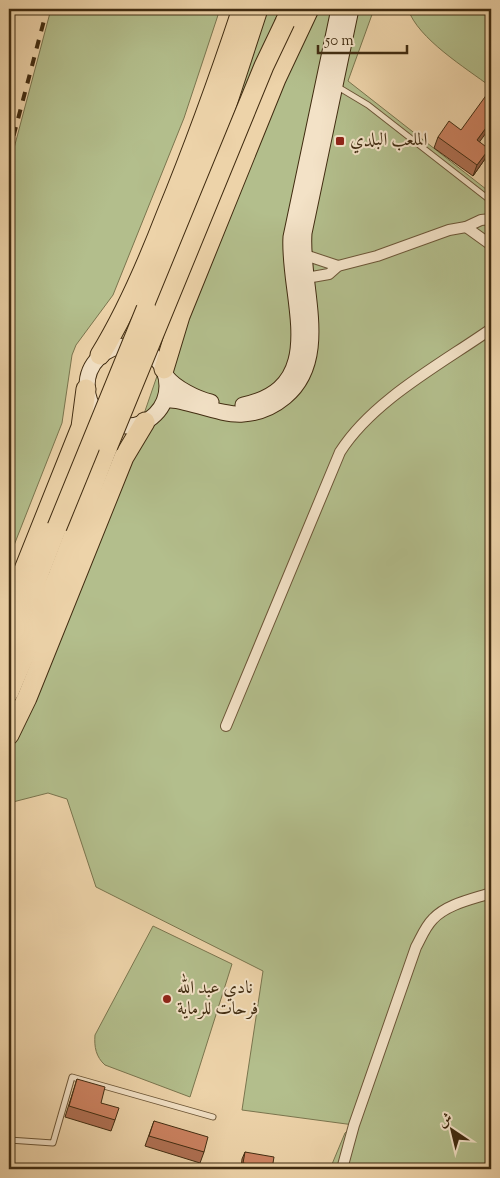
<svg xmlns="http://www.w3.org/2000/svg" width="500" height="1178" font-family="'Sorts Mill Goudy',Amiri,serif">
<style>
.green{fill:#b3be8c;stroke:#7a754e}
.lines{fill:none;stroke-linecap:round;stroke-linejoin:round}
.lane-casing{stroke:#6c5637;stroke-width:7}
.street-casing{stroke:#6c5637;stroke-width:12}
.secondary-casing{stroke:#412c11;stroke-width:17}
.highway-casing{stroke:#412c11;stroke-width:21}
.lane{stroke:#f3e2c7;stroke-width:5}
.street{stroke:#f3e2c7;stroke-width:10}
.secondary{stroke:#f3e2c7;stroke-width:15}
.highway{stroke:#edd3a9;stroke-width:19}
.rail{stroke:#412c11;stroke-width:4;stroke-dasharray:9 9;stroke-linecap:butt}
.highway-bridge-casing{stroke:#412c11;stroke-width:21;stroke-linecap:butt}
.highway-bridge{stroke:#edd3a9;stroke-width:19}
.wall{fill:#af7053;stroke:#412c11}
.shaded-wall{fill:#8f5b44;stroke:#412c11}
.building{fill:#cc8261;stroke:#412c11}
.poi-dot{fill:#8f2418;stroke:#f3e2c7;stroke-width:2}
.labels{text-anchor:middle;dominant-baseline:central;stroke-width:4;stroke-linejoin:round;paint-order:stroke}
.poi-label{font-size:18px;fill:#412c11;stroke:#f3e2c7;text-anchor:start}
</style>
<rect width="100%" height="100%" fill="#edd3a9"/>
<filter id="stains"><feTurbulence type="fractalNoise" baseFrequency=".004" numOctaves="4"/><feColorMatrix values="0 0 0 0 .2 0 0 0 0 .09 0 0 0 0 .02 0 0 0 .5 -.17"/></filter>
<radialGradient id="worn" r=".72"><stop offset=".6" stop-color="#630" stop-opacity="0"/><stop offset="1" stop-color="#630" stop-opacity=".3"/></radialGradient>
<g class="green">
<path d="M51,9h169l-36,109 -71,177 -37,50 -4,10 -10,68 -53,135v-391z"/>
<path d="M258,9h116l-26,72 143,112v976h-161l15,-36 9,-8 -112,-15 21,-139 -167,-84 -29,-88 -19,-6 -39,10v-69l136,-323 44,-128z"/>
<path d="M408,9h83v78c-25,-19 -73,-48 -83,-78z"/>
<path d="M153,926l79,38 -42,133 -85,-32c-9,-8 -11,-18 -10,-30z"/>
</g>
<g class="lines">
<g class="lane-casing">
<g id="lane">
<path d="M338,87l30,18 123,96"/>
<path d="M9,1140l44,3 19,-66 141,40"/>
</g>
</g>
<g class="street-casing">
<g id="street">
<path d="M466,227l25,18"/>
<path d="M299,253l39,13"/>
<path d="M301,276l11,1 17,-3 9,-8 39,-10 72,-26 17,-3 15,-7 10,-1"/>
<path d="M226,726l114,-274c33,-52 101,-88 151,-123"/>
<path d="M342,1169l12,-44 62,-178c5,-9 9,-20 17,-28 14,-15 40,-20 58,-26"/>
</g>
</g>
<g class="secondary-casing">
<g id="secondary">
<circle cx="127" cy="386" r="40"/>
<path d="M166,376c9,12 31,23 45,26"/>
<path d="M165,400c16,-3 54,16 78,14 16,-1 30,-7 42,-17 47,-39 15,-111 19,-164l47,-224"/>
<path d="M243,405c89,-18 44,-109 48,-168l48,-228"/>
</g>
</g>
<g class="highway-casing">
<g id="highway">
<path d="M285,22l6,-13"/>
<path d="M146,309l80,-202 32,-98"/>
<path d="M100,355c27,-44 47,-91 66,-140 28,-68 53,-137 76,-206"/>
<path d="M164,369l16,-53 96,-237 33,-70"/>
<path d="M9,607l72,-180 5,-38"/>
<path d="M9,651l48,-124"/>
<path d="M9,692l49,-116 50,-130"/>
<path d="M9,735l18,-37 97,-241 21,-35"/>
</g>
</g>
<use href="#lane" class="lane"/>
<use href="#street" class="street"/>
<use href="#secondary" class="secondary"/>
<use href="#highway" class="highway"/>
<path class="rail" d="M9,153l38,-144"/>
<g class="highway-bridge-casing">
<g id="highway-bridge">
<path d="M108,446l156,-380 21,-44"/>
<path d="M57,527l89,-218"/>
</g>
</g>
<use href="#highway-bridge" class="highway-bridge"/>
</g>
<g class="wall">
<path d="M438,137l42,5 5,17 -12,17 -39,-28z"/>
<path d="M77,1079l24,24 14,17 -4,11 -46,-14z"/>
<path d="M154,1121l50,31 -4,11 -55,-17z"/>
<path d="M245,1152l27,17h-31l1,-10z"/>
</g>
<g class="shaded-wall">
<path d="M491,121v5l-18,25 4,-11z"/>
<path d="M489,149l-4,10 -12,17 4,-11z"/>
</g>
<g class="building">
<path d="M490,90l1,1v30l-14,19 12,9 -12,16 -39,-28 11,-16 12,9z"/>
<path d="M77,1079l28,8 -4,16 18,5 -4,12 -46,-14z"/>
<path d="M154,1121l54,16 -4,15 -55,-16z"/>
<path d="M245,1152l29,5 -2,12h-12v-3l-17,-3z"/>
<path d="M41,1164l21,2v3h-21z"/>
</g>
<g class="poi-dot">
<rect x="335" y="136" width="10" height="10" rx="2.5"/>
<circle cx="167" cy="999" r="5"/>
</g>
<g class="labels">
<g class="poi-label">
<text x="350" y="141">الملعب البلدي</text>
<text x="177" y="989">نادي عبد الله<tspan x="177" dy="21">فرحات للرماية</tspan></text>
</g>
</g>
<rect width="500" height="1178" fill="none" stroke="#edd3a9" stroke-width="30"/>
<rect x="10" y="10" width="480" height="1158" fill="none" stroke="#412c11" stroke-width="2.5"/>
<rect x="15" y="15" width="470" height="1148" fill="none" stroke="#412c11"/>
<g transform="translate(452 1130) rotate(325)" stroke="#f3e2c7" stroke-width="4" paint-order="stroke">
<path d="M0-4L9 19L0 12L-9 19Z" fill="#412c11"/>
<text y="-8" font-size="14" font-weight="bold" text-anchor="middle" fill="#412c11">ش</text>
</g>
<path d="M318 45v8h89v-8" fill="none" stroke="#412c11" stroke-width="2.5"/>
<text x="325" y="45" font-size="15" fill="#412c11" stroke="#f3e2c7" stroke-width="4" paint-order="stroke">50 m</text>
<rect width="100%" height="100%" filter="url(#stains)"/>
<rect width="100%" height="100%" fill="url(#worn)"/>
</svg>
